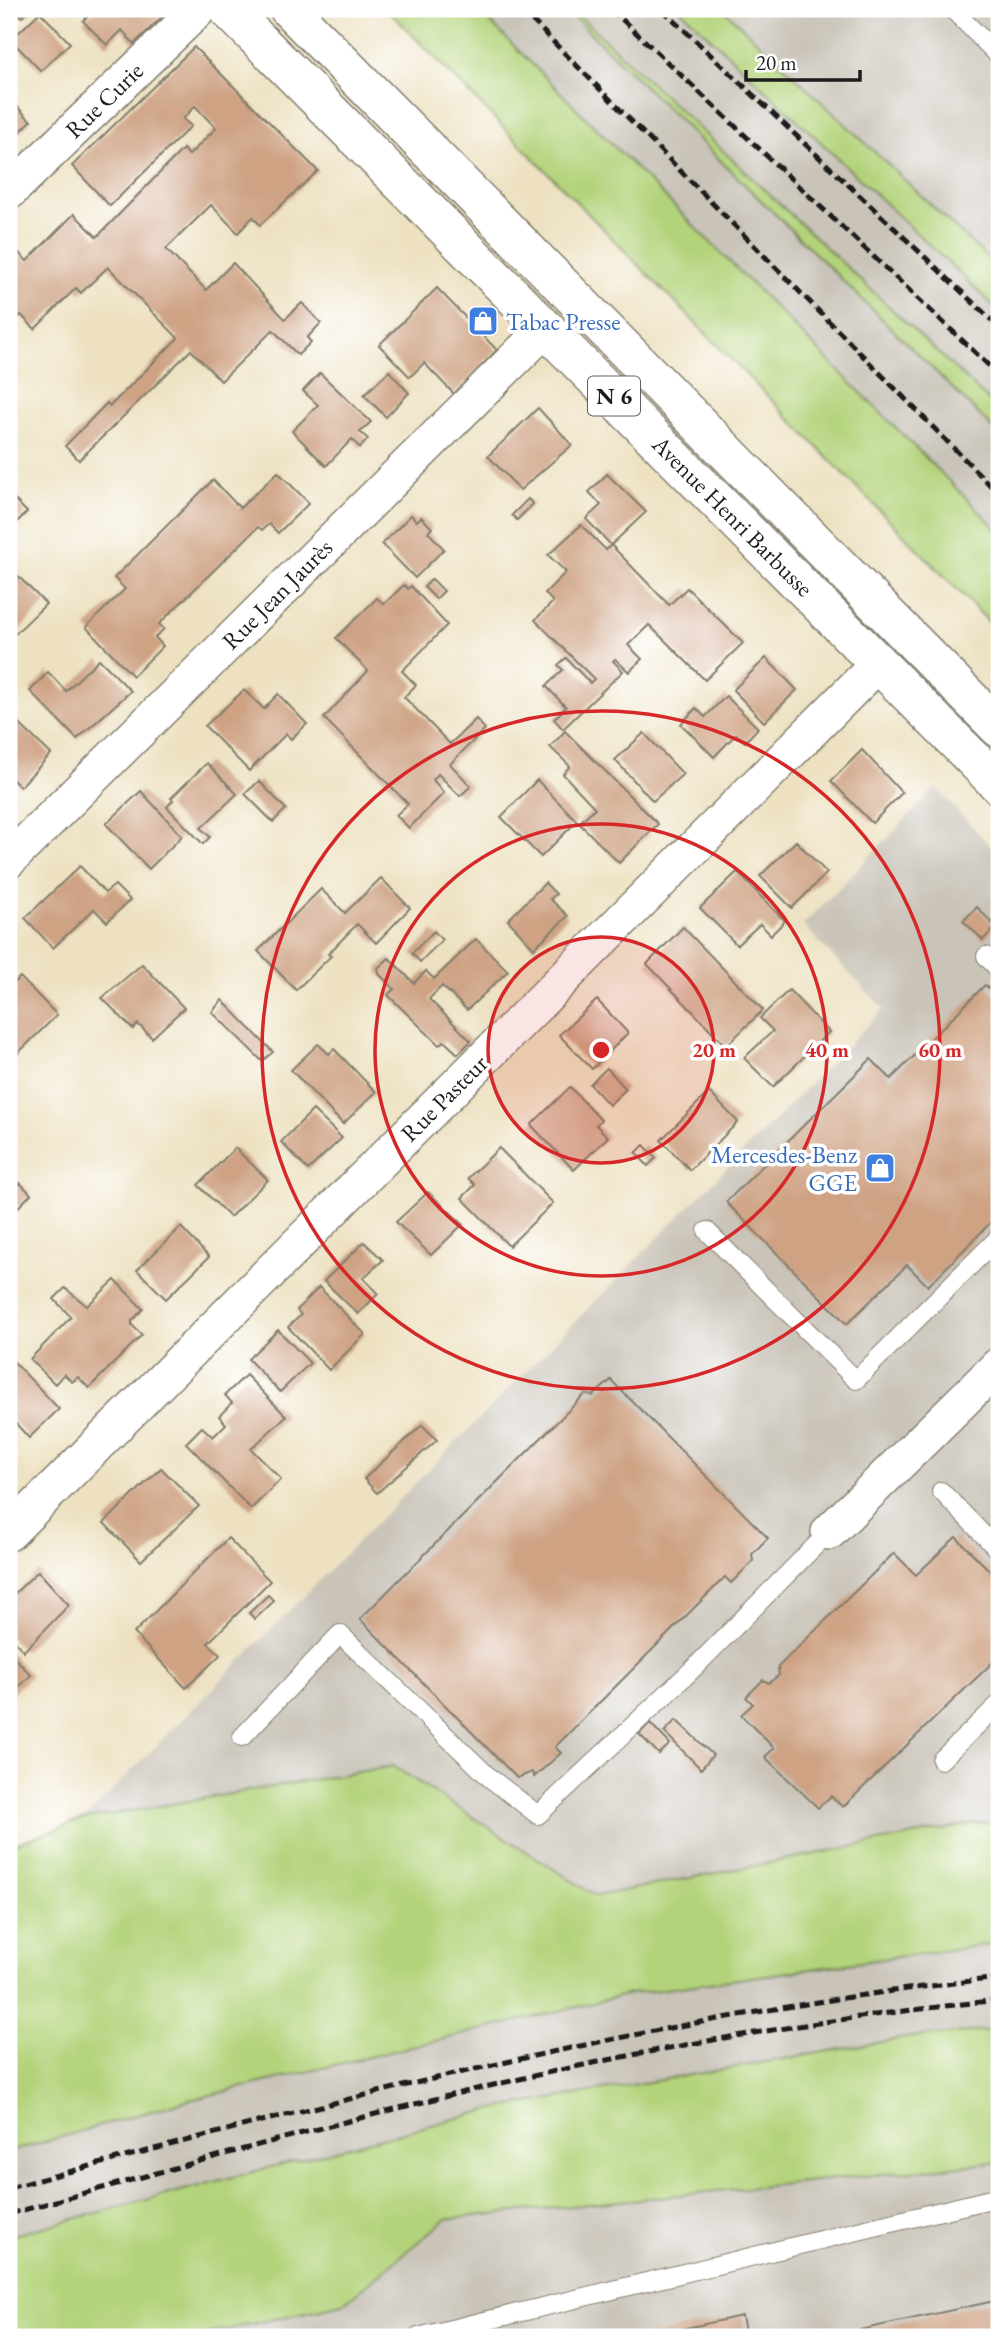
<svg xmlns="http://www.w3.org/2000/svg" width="1008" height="2346" font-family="'EB Garamond',serif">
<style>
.industrial{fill:#c9c3b8}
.green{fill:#b3d37a;stroke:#68784b;stroke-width:2}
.building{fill:#cea283}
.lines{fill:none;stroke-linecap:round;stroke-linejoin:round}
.lane-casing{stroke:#847e6e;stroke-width:20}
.street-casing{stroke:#847e6e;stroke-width:38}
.primary-casing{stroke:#847e6e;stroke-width:41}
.lane{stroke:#fff;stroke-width:18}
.street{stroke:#fff;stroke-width:35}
.primary{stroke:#fff;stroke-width:38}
.rail{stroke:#1c1c1c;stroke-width:5;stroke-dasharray:10 5;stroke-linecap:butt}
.ring{fill:none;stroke:#d62828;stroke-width:3.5}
.labels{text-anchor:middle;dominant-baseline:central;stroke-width:7;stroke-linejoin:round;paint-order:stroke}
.shield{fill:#fff;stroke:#606060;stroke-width:2}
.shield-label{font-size:23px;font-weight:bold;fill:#1c1c1c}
.street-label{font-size:24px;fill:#1c1c1c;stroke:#fff}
.shop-label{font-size:24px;fill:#366cbe;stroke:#fff;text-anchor:start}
.centre{fill:#d62828;stroke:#fff;stroke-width:3.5}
.ring-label{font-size:21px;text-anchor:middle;font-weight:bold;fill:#d62828;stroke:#fff;stroke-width:7;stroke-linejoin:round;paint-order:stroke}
</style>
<rect width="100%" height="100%" fill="#fff"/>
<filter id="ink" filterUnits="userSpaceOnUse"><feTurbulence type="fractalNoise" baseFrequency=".0143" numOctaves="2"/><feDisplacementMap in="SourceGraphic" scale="14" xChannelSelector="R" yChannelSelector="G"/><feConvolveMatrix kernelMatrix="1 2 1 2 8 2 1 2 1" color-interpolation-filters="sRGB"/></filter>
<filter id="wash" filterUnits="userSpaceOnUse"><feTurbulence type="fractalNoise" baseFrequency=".00686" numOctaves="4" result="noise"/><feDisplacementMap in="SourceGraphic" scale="28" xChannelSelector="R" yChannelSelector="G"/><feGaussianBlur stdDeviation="1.57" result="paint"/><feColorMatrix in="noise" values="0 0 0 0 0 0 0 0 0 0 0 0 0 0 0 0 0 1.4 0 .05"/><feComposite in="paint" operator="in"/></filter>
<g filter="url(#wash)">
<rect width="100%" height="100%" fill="#ede1c1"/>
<g class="industrial">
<path d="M387,9h612v624l-603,-616z"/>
<path d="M936,788l63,67v967l-27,2 -376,72 -203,-130 -309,53 800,-810 -81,-84z"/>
<path d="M999,1943v86l-88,8 -419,72 -483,127v-84l177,-51 444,-107z"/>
<path d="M999,2162v175h-807l151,-33 102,-85z"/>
</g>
<g class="green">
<path d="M387,9h90l522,522v101z"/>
<path d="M566,9h6l427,401v24z"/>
<path d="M680,9h43l276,260v42z"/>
<path d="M393,1766l203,130 376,-72 27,-2v121l-369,51 -444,107 -177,51v-306l75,-27z"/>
<path d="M999,2029v133l-553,57 -103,85 -151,33 -183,-1v-100l483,-127 419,-72z"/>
</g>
<g id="blocks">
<g class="building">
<path d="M14,9h16l-8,8z"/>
<path d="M96,9h62l6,6 -30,29 -12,-14 -15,15 -24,-24z"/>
<path d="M40,12l30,31 -29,28 -30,-31z"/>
<path d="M194,47l124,124 -58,54 -7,-8 -15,16 -27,-28 -45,44 40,41 27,-27 52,56 17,-16 19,20 -14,15 4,4 -13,13 -25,-25 -52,51 -30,-31 -112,110 -14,-14 42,-43 3,3 68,-68 -70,-71 -27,26 -5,-5 -41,41 -14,-14 -12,12 2,-50 -2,-14 10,-10 8,8 47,-47 23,23 86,-88 6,6 27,-27 -21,-22 -12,13 8,7 -81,80 -38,-40z"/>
<path d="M9,98l22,23 -22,22z"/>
<path d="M437,288l60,62 -43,44 -30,-31 -14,14 -31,-32z"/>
<path d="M389,371l20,22 -23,24 -22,-22z"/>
<path d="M320,373l51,49 -11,10 8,7 -8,9 -8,-9 -26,27 -34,-35 26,-26 -15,-14z"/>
<path d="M538,408l34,37 -52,45 -32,-34z"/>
<path d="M278,472l31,31 -31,30 -9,-9 -7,6 -4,-3 -99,97 5,5 -9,8 8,9 -30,30 -47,-49 39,-38 -11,-11 99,-98 27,28z"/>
<path d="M607,474l39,38 -35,33 -25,-26 15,-14 -12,-13z"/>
<path d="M9,494l18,18 -18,18z"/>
<path d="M528,499l5,5 -16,16 -5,-5z"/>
<path d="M411,515l6,6 4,-4 11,11 -4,4 16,17 -29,29 -33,-34z"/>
<path d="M581,525l25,25 5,-5 58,60 18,-17 56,55 -38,37 -56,-55 -21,20 14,14 -13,13 -14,-13 -2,2 10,10 -60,58 -9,-10 12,-12 -20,-21 17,-16 -5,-5 8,-7 24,25 4,-4 -59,-59 18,-18 -8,-9 21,-21 -18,-17z"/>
<path d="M17,575l29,29 -37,36v-57z"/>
<path d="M432,579l12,12 -8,8 -12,-12z"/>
<path d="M404,585l4,4 3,-3 36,39 -45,46 14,14 -12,12 46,47 26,-25 9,10 -35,35 21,22 -11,10 -22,-22 -5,6 11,13 -35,35 -13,-13 12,-11 -84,-86 44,-47 -32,-33 41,-40 7,6z"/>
<path d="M766,658l31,32 -33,32 -31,-32z"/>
<path d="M99,659l32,32 -54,48 -47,-48 18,-19 18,19z"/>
<path d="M244,690l20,19 14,-15 29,30 -16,15 -5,-5 -37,37 -44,-45z"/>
<path d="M726,696l32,32 -13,14 -9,-8 -22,23 -33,-33 15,-16 9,9z"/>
<path d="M9,714l42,40 -31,33 -11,-11z"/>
<path d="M565,731l93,93 -39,39 -40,-40 16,-15 -32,-34 7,-8 -20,-19z"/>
<path d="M644,733l39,41 -30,27 -38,-41z"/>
<path d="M862,750l40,43 -30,30 -41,-42z"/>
<path d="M207,763l30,31 -36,34 9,9 -7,7 -36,-37 6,-7 -2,-2z"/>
<path d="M537,780l40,41 -36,36 -40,-40z"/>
<path d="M259,781l27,28 -13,13 -28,-28z"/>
<path d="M141,791l41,45 -33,33 -43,-45z"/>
<path d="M796,841l31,32 -35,35 -32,-32z"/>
<path d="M80,866l25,27 10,-8 15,15 -23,22 -13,-13 -41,39 -28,-30z"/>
<path d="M737,872l48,49 -14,14 -11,-11 -23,21 -37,-37z"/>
<path d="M381,878l29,30 -34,35 -19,-19 -29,30 3,2 -35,34 -38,-39 63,-62 24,24z"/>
<path d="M545,883l11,11 -6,5 18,17 -34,32 -26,-28z"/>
<path d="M977,907l19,20 -13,13 -20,-19z"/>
<path d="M683,927l80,83 -37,36 -79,-82z"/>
<path d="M434,931l8,9 -22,22 -8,-9z"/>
<path d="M476,939l32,32 -41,39 -25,-24 -13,13 42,42 -13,13 -14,-13 -5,4 -51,-50 6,-6 -15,-15 -1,-6 11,-10 25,25 12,-12 8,8z"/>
<path d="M142,964l42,44 -32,30 -14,-14 -5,5 -31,-31z"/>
<path d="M20,977l37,38 -42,41 -6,-6v-62z"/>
<path d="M985,985l14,13v216l-71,72 -21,-21 -60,59 -121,-122 145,-143 20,20z"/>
<path d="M789,990l40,42 -56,55 -29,-29 29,-27 -13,-13z"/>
<path d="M222,1000l51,52 -11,9 -50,-49z"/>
<path d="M597,1000l31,33 -36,36 -33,-34z"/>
<path d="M318,1044l11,10 5,-5 42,43 -33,32 -52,-54z"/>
<path d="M607,1068l19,21 -17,16 -19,-21z"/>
<path d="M570,1087l31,33 -5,5 12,12 -34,33 -43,-45z"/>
<path d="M709,1092l29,30 -48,48 -29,-30z"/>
<path d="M313,1110l29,28 -34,32 -27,-28z"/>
<path d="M644,1145l12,13 -8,8 -12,-13z"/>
<path d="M235,1148l33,32 -38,37 -32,-32z"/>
<path d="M499,1148l54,55 -44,43 -47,-48 13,-13 -7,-7z"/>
<path d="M20,1183l11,11 -22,23v-23z"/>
<path d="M428,1192l35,32 -32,31 -35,-33z"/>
<path d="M181,1227l28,30 -43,42 -29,-29z"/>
<path d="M364,1242l19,18 -20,18 15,16 -20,20 -34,-33z"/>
<path d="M115,1280l28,29 -11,12v4l10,10 -53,53 -11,-11 -6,5 -8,-8 -9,10 -25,-25 41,-42 -17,-18 11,-11 22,18z"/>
<path d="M319,1287l46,47 -36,36 -41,-43 13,-12 -4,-5z"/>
<path d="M278,1330l32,33 -30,29 -32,-33z"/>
<path d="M14,1362l45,47 -30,29 -20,-22v-49z"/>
<path d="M246,1375l40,41 -35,33 30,30 -30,30 -65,-66 16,-16 11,10 13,-13 -7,-8 13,-13 -7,-8z"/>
<path d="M611,1380l157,158 -16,16 1,7 -22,22 -6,-6 -170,170 6,6 -27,24 -2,-5 -15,6 -157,-159 225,-225 8,2z"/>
<path d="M422,1425l15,15 -60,53 -13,-14z"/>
<path d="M161,1468l38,38 -58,55 -37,-38z"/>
<path d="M956,1537l43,43v76l-156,151 -12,-11 -13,12 -53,-51 9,-9 -33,-33 12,-11 -7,-7 17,-17 6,3 10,-8 -1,-8 116,-114 22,22z"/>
<path d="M228,1538l42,43 -62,62 12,12 -34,33 -52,-55z"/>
<path d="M38,1571l31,34 -45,46 -15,-15v-37z"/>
<path d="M268,1595l6,6 -19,18 -6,-6z"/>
<path d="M9,1652l22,23 -22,22z"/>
<path d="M676,1720l37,35 -12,14 -37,-37z"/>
<path d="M650,1723l20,21 -11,10 -20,-20z"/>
<path d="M999,2300v37h-167v-1z"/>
<path d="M742,2316l4,21h-98v-1z"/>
</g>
</g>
</g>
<g filter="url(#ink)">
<use href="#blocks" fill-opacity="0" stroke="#847e6e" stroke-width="2"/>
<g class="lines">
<g class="lane-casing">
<g id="lane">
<path d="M952,9l47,47"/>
<path d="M986,956l13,14"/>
<path d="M707,1231l149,149 143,-143"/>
<path d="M941,1491l58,60"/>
<path d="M242,1737l98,-103 150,144 48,37 158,-149 133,-134"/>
<path d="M941,1760l58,-56"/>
<path d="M418,2337l581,-140"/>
</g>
</g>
<g class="street-casing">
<g id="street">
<path d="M9,192l190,-183"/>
<path d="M9,860l537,-532"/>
<path d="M829,1532l170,-167"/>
<path d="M9,1533l870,-870"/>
</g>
</g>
<g class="primary-casing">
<g id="primary">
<path d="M228,9l771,776"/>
<path d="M289,9l710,719"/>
</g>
</g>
<use href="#lane" class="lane"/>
<use href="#street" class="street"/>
<use href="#primary" class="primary"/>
<g class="rail">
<path d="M521,9l478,485"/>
<path d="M611,9l388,366"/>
<path d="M662,9l337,318"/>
<path d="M9,2188c326,-88 653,-174 990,-210"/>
<path d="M9,2214c207,-57 414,-118 624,-159 121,-24 244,-42 366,-55"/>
</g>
</g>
</g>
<circle cx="601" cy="1050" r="113" fill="#d62828" fill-opacity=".12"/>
<g class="ring">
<circle cx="601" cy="1050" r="113"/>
<circle cx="601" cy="1050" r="226"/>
<circle cx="601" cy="1050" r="339"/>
</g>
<defs>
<g id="shop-square" transform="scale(1.575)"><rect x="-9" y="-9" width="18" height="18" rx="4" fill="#3f7fe0" stroke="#fff"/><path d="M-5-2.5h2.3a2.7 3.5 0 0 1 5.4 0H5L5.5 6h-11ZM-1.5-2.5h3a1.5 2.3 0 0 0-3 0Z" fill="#fff"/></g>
</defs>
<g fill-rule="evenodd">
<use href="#shop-square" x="483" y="321"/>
<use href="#shop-square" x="880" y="1168"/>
</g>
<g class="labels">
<rect class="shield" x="588" y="376.5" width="52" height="39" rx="5"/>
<g class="shield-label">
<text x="614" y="396">N 6</text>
</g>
<g class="street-label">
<text transform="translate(104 100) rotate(-44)">Rue Curie</text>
<text transform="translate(733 516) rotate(45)">Avenue Henri Barbusse</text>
<text transform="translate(277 594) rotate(-45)">Rue Jean Jaurès</text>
<text transform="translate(444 1098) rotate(-45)">Rue Pasteur</text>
</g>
<g class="shop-label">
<text x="506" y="321">Tabac Presse</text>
<text x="857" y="1154" text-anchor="end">Mercesdes-Benz<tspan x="857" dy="28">GGE</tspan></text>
</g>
</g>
<circle cx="601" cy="1050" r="10" class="centre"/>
<g class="ring-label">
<text x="714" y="1057">20 m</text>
<text x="827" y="1057">40 m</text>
<text x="940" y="1057">60 m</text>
</g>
<rect width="1008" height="2346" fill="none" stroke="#fff" stroke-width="35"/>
<path d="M746 70v10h114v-10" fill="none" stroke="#1c1c1c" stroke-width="3.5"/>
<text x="756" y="70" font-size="21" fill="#1c1c1c" stroke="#ffffff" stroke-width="5" paint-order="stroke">20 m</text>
</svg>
